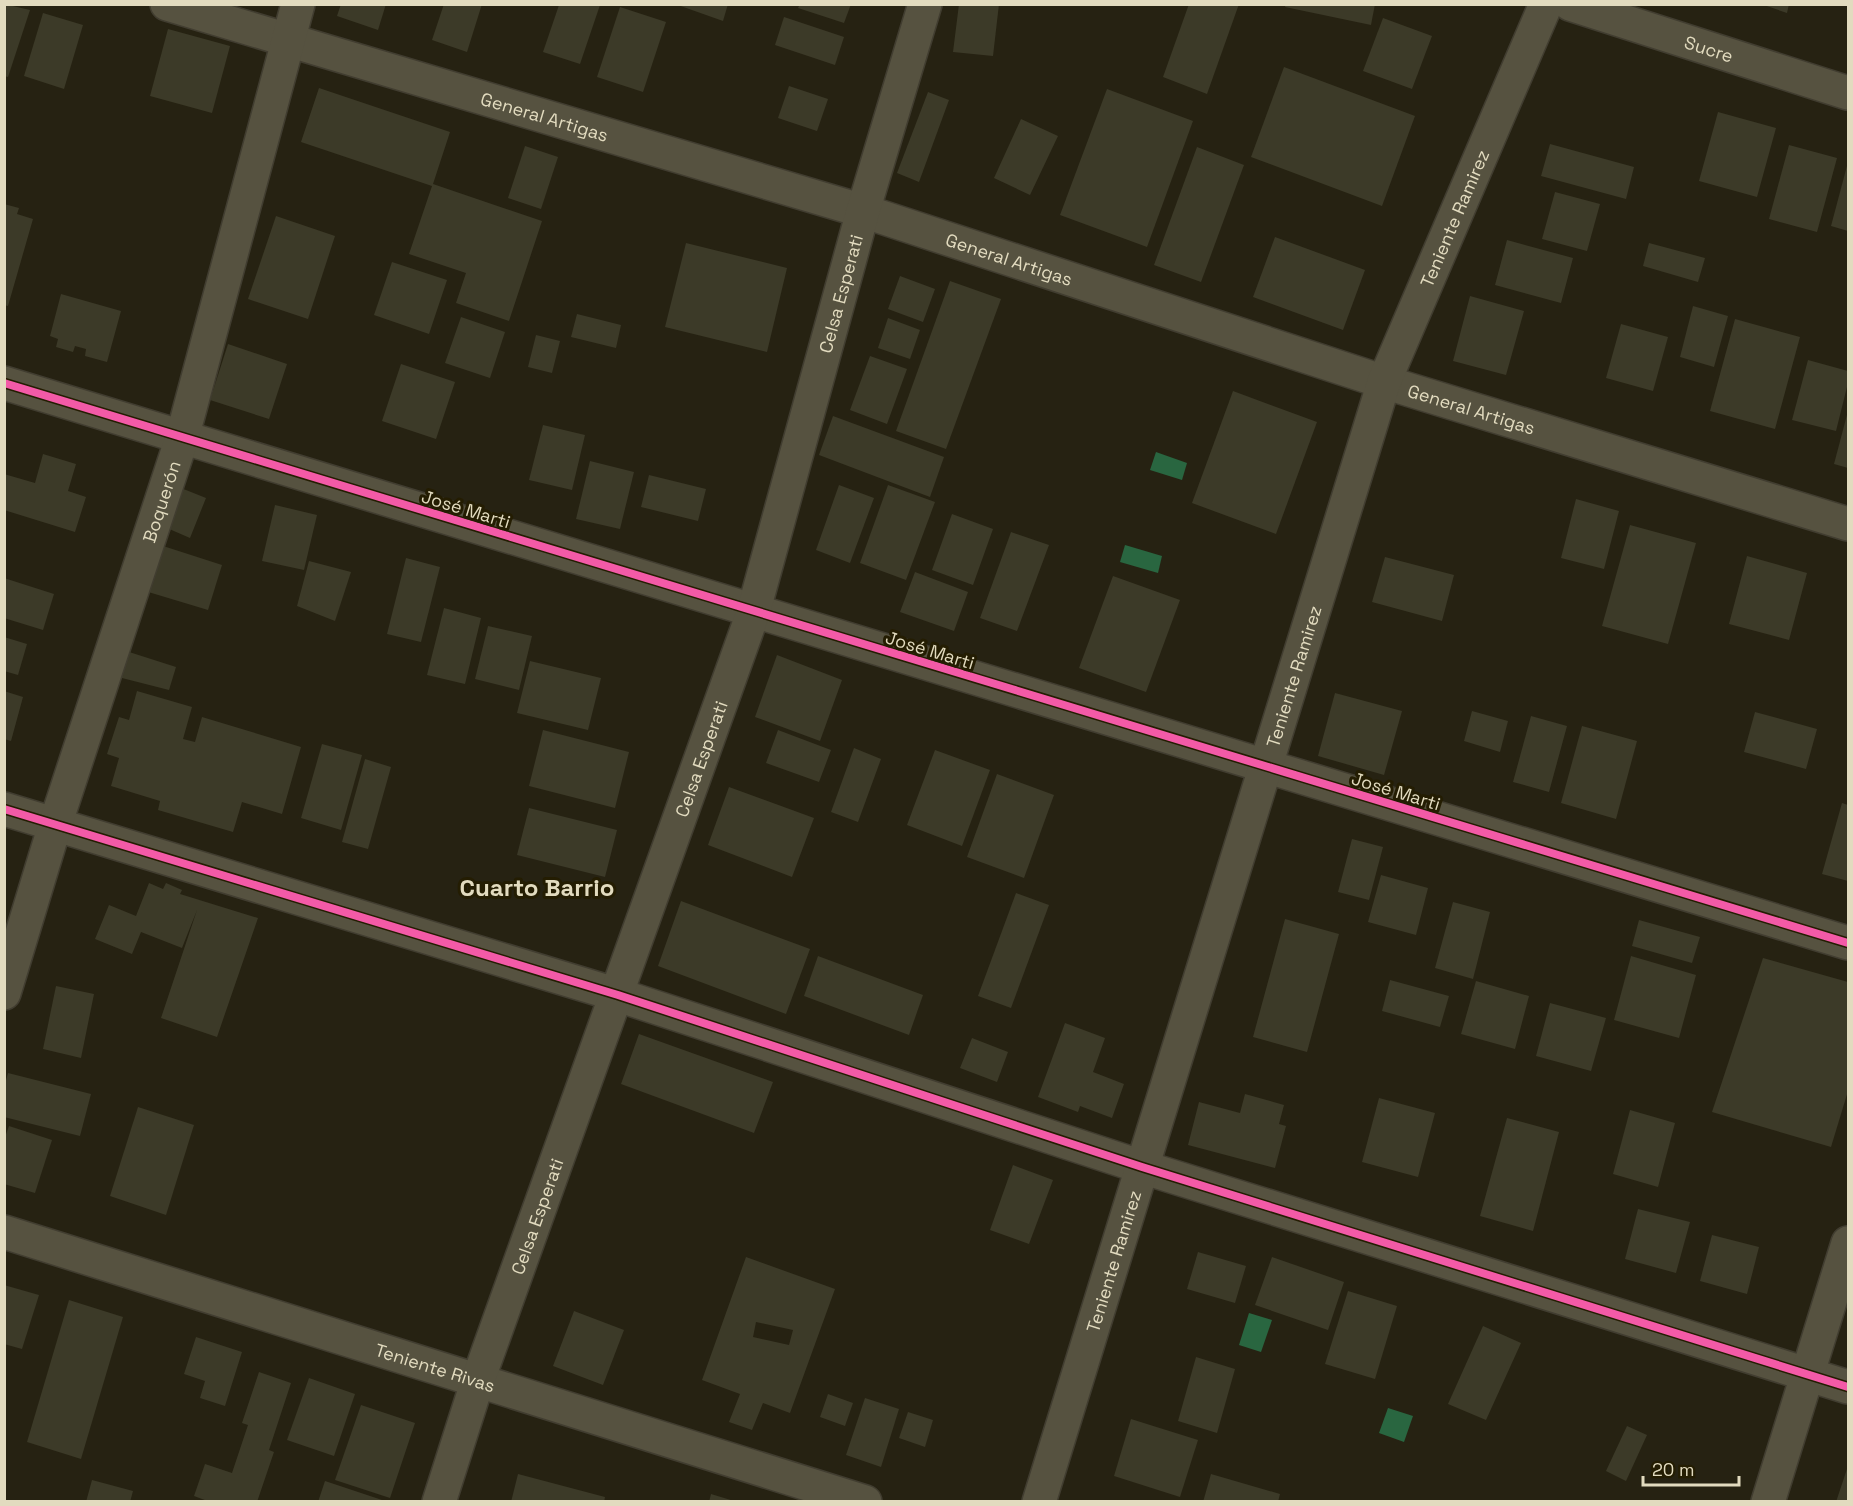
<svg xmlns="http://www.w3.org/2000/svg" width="1853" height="1506" font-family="'Space Grotesk',sans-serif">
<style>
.water{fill:#296640}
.building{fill:#3c3a28;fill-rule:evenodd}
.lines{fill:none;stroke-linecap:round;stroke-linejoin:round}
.street-casing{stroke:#413d30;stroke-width:36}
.secondary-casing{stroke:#413d30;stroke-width:36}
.street{stroke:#565240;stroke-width:33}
.secondary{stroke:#565240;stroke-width:33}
.cycleway-casing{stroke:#241d02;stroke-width:11}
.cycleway{stroke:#f35aa7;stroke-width:8}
.labels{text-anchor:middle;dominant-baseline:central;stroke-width:6;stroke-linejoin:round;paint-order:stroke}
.street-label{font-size:18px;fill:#e2dbbf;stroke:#241d02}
.district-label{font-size:24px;font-weight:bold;fill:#e2dbbf;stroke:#241d02}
</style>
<rect width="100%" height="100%" fill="#262212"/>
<g class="water">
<path d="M1156,452l31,11 -5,17 -32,-10z"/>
<path d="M1125,545l37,11 -4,17 -38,-11z"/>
<path d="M1249,1313l23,7 -11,32 -22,-7z"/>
<path d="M1388,1408l25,8 -9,26 -25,-9z"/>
</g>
<g class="building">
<path d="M4,4l26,6 -22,67 -4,-1z"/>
<path d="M341,4h45l-8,26 -41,-14z"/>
<path d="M444,4h38l-15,48 -35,-12z"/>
<path d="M675,4h53l-5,17z"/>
<path d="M800,4h51l-7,19 -46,-15z"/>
<path d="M959,4h40l-6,52 -40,-4z"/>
<path d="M1189,4h50l-32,90 -44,-17z"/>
<path d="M1286,4h89l-4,21 -86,-18z"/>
<path d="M1761,4h28l-2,9z"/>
<path d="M559,5h41l-20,59 -37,-12z"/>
<path d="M620,7l46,15 -23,70 -46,-15z"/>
<path d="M43,13l40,12 -19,64 -40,-13z"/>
<path d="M784,17l60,20 -9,28 -60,-20z"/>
<path d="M1383,18l49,18 -20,53 -49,-18z"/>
<path d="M168,29l62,17 -18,67 -62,-17z"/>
<path d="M1284,67l131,49 -33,90 -131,-49z"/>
<path d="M789,86l39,13 -11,32 -39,-13z"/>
<path d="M319,88l131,44 -17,52 109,37 -33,100 -53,-18 10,-30 -57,-19 23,-68 -131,-44z"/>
<path d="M1107,89l86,32 -46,126 -87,-32z"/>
<path d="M928,92l21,8 -30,82 -22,-9z"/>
<path d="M1718,112l58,16 -19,69 -58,-16z"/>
<path d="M1021,119l37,17 -28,59 -36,-17z"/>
<path d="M1550,144l84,23 -8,32 -85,-23z"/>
<path d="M1789,145l48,13 -20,74 -48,-13z"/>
<path d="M525,146l33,11 -17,52 -33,-11z"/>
<path d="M1197,147l47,18 -43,117 -47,-17z"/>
<path d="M1848,162v69l-17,-5z"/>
<path d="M1555,192l45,12 -13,47 -45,-12z"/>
<path d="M4,204l15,4 -2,6 16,5 -25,87 -4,-1z"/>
<path d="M276,216l59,20 -27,83 -60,-20z"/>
<path d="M1275,237l90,33 -22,60 -90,-33z"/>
<path d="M1507,240l66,18 -12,45 -66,-18z"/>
<path d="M686,243l101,25 -20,84 -102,-25z"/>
<path d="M1649,243l56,15 -7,24 -55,-16z"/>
<path d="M392,262l55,18 -18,54 -55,-19z"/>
<path d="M900,276l35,13 -12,33 -35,-13z"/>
<path d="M950,281l51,18 -55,150 -50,-18z"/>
<path d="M61,294l60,17 -14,51 -22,-6 1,-7 -11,-3 -2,6 -17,-5 2,-8 -8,-3z"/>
<path d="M1470,296l54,15 -18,64 -53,-14z"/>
<path d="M1693,306l35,10 -14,51 -34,-10z"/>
<path d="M577,314l44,11 -5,23 -45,-11z"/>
<path d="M461,317l44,15 -15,46 -45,-15z"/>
<path d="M888,318l32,12 -10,29 -32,-11z"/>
<path d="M1735,319l65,18 -25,92 -65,-18z"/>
<path d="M1621,324l47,13 -15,54 -47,-13z"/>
<path d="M536,335l24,6 -8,32 -24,-6z"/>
<path d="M228,344l59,20 -18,55 -59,-19z"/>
<path d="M870,356l37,13 -20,55 -37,-14z"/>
<path d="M1808,360l40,11v12l-12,48 -44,-11z"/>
<path d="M401,364l54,18 -19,57 -54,-18z"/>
<path d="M1233,391l84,31 -41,112 -84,-31z"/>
<path d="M1848,411v57l-14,-4z"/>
<path d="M833,416l111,41 -14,40 -111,-42z"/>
<path d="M543,425l42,10 -13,55 -43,-10z"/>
<path d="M43,454l33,10 -8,27 18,6 -11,35 -71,-22v-36l31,9z"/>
<path d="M590,461l44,11 -14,57 -44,-10z"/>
<path d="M649,475l57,14 -8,32 -57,-14z"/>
<path d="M839,485l35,13 -24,65 -34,-13z"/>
<path d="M888,485l47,17 -29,78 -46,-17z"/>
<path d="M176,486l30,12 -16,40 -30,-13z"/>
<path d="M1576,499l43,12 -15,58 -43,-11z"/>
<path d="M275,505l42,10 -13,55 -42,-9z"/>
<path d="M952,514l41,15 -20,56 -41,-15z"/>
<path d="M1630,525l66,18 -28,101 -66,-18z"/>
<path d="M1011,532l38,13 -32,86 -37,-13z"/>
<path d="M160,545l62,20 -14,45 -63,-19z"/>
<path d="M1747,556l60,17 -18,67 -60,-16z"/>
<path d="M1385,557l69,18 -12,46 -70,-19z"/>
<path d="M406,558l34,9 -19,75 -34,-8z"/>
<path d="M309,561l42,11 -16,49 -38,-15z"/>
<path d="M915,572l53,20 -14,39 -54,-19z"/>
<path d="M1113,576l67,24 -34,92 -67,-24z"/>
<path d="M4,578l50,16 -11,36 -39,-12z"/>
<path d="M444,608l37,10 -16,66 -38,-9z"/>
<path d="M488,626l44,10 -13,54 -44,-11z"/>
<path d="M4,637l23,7 -9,31 -14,-4z"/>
<path d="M126,651l50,16 -7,23 -51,-13z"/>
<path d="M777,655l65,25 -22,61 -65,-24z"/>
<path d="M530,661l71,17 -13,52 -71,-17z"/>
<path d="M4,691l19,6 -12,44 -7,-2z"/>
<path d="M137,691l55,16 -9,32 12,3 7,-25 99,30 -19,67 -40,-12 -9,30 -75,-22 2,-9 -49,-15 8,-28 -12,-4 12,-37 10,3z"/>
<path d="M1335,693l67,18 -18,64 -66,-19z"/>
<path d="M1472,711l36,10 -8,31 -36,-11z"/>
<path d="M1755,712l62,17 -11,40 -62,-17z"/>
<path d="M1531,716l36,10 -18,66 -36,-10z"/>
<path d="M1582,726l55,15 -21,78 -55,-16z"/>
<path d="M543,730l86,22 -14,56 -86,-22z"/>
<path d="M778,730l53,20 -12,32 -53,-19z"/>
<path d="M322,744l40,11 -21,75 -40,-12z"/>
<path d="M854,748l27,11 -23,63 -27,-10z"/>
<path d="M935,750l55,20 -28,76 -55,-21z"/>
<path d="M365,759l26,8 -23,82 -26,-7z"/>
<path d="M997,774l57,21 -30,83 -57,-21z"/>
<path d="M729,787l85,31 -22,59 -84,-32z"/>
<path d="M1842,803l6,2v76l-26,-7z"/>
<path d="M529,808l88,22 -12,47 -88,-22z"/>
<path d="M1352,839l31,8 -14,53 -31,-8z"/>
<path d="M1381,875l47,13 -12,47 -48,-13z"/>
<path d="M149,883l14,6 3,-6 16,7 -2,4 78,24 -41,119 -56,-19 36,-108 -15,38 -41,-16 -9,22 -37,-15 14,-34 27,11z"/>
<path d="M1016,893l33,12 -38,103 -33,-12z"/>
<path d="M681,901l129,48 -24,65 -128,-48z"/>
<path d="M1453,902l37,10 -17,67 -38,-11z"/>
<path d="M1285,919l54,15 -32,118 -54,-15z"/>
<path d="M1639,920l61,17 -8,26 -60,-17z"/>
<path d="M818,956l105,39 -14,40 -105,-39z"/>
<path d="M1631,956l65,19 -17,63 -65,-18z"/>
<path d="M1763,958l85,24v109l-17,56 -119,-35z"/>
<path d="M1390,980l59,16 -9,31 -58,-16z"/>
<path d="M1476,981l53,15 -14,53 -54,-15z"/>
<path d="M56,986l38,8 -13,64 -38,-9z"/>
<path d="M1550,1003l56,15 -15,53 -55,-15z"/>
<path d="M1065,1023l40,15 -12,34 31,12 -12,34 -32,-12 -2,6 -40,-15z"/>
<path d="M639,1034l134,48 -19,51 -133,-49z"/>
<path d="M972,1038l36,14 -11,30 -37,-14z"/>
<path d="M8,1073l83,21 -11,42 -76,-19v-29z"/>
<path d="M1245,1094l39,11 -5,19 7,2 -11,42 -87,-23 11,-43 41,11z"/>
<path d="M1379,1098l56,15 -17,64 -56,-15z"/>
<path d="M138,1107l56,18 -28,90 -56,-19z"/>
<path d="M1630,1110l45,13 -17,64 -45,-13z"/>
<path d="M1507,1118l52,14 -26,99 -53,-15z"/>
<path d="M9,1126l43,14 -17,53 -31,-9v-44z"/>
<path d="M1013,1165l40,15 -24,64 -39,-14z"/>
<path d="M1638,1209l52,13 -14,51 -51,-14z"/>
<path d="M1712,1235l47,12 -12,47 -47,-13z"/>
<path d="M1198,1252l48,14 -11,37 -48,-14z"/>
<path d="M746,1257l89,32 -45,124 -27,-10 -11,27 -23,-8 11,-28 -38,-14zM756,1322l37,8 -4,15 -36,-8z"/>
<path d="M1272,1257l72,25 -16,48 -73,-25z"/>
<path d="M4,1285l35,10 -17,54 -18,-5z"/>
<path d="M1348,1291l49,15 -22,73 -50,-15z"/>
<path d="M69,1300l54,17 -42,142 -54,-17z"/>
<path d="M574,1311l50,19 -21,55 -50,-19z"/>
<path d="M1483,1326l38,17 -35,77 -38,-16z"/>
<path d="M196,1337l46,15 -17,54 -25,-8 5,-17 -21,-7z"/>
<path d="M1196,1357l39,12 -18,64 -39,-12z"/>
<path d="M259,1372l32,11 -22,67 5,2 -17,50h-47l-16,-6 11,-32 27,9 16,-48 -6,-2z"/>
<path d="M309,1378l46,16 -21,62 -47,-16z"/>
<path d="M828,1394l25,9 -8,23 -25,-9z"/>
<path d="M865,1398l34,11 -18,58 -35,-12z"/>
<path d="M361,1405l54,18 -25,75 -55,-18z"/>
<path d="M908,1412l25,8 -8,27 -26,-9z"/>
<path d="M1131,1419l67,21 -18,57 -66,-21z"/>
<path d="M1627,1426l20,9 -21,46 -20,-10z"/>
<path d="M1847,1469l1,33h-12z"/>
<path d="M518,1474l87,23 -1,5h-93z"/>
<path d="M1211,1474l69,20 -2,8h-75z"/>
<path d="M92,1480l41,11 -3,11h-44z"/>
<path d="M325,1481l60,20v1h-67z"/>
<path d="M711,1494l23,7v1h-25z"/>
</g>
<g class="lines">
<g class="street-casing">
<g id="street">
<path id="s1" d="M167,4l696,207 521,171 464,142"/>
<path id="s2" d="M1570,4l278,89"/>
<path d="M4,383l1844,560"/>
<path d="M4,809l614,186 524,172 706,220"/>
<path id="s3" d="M4,993l51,-168 127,-387 116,-434"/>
<path id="s4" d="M4,1232l861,270"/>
<path id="s5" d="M439,1502l39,-122 275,-767 110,-402 62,-207"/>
<path id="s6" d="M1039,1502l345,-1120 162,-378"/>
</g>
</g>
<g class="secondary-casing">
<path id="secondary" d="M1768,1502l80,-259"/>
</g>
<use href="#street" class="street"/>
<use href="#secondary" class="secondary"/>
<g class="cycleway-casing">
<g id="cycleway">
<path d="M4,383l1844,560"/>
<path d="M4,809l614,186 524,172 706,220"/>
</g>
</g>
<use href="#cycleway" class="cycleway"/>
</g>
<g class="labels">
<g class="street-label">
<text stroke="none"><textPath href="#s2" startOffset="146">Sucre</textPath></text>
<text stroke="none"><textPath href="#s1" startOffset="394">General Artigas</textPath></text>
<text stroke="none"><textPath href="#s6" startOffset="1350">Teniente Ramirez</textPath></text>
<text stroke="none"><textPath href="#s1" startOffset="880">General Artigas</textPath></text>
<text stroke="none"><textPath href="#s5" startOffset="1274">Celsa Esperati</textPath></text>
<text stroke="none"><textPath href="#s1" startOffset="1366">General Artigas</textPath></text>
<text stroke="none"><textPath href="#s3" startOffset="516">Boquerón</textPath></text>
<text transform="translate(466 509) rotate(17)">José Marti</text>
<text transform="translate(930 650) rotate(17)">José Marti</text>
<text stroke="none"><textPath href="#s6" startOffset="864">Teniente Ramirez</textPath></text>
<text stroke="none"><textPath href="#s5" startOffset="788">Celsa Esperati</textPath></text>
<text transform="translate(1396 791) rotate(17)">José Marti</text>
<text stroke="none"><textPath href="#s5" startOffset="302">Celsa Esperati</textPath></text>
<text stroke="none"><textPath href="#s6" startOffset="252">Teniente Ramirez</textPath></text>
<text stroke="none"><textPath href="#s4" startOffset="452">Teniente Rivas</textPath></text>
</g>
<g class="district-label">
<text x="537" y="887">Cuarto Barrio</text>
</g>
</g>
<rect width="1853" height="1506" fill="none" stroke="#e2dbbf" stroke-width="12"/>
<path d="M1643 1476v9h96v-9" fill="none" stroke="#e2dbbf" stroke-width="3"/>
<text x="1652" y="1476" font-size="18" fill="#e2dbbf" stroke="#241d02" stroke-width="4.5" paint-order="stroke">20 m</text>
</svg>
